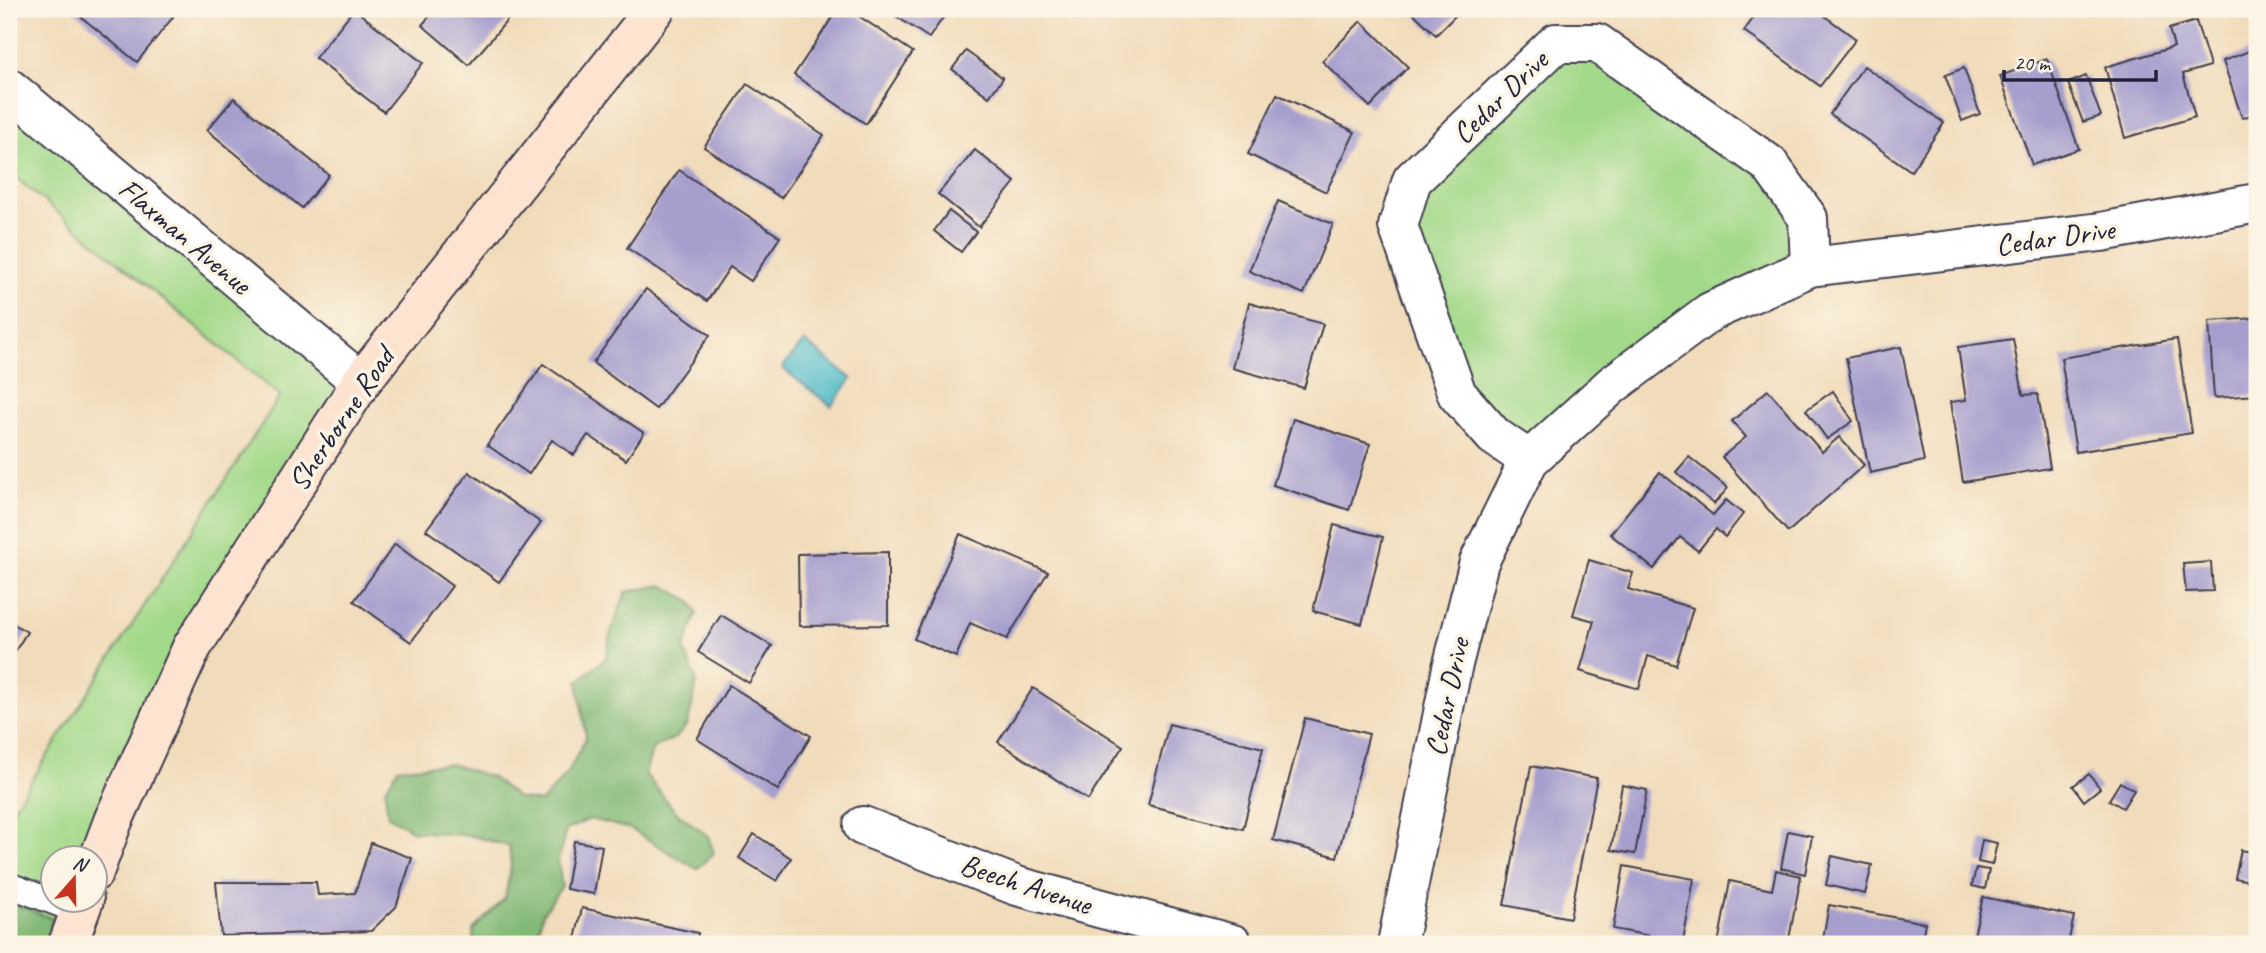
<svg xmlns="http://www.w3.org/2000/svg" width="2266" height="953" font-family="Caveat,sans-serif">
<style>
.green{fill:#a3d98a;stroke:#627e62;stroke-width:2}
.forest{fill:#82b976;stroke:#526e58;stroke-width:2}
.water{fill:#4fbbca;stroke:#386e82;stroke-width:2}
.building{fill:#a69fce}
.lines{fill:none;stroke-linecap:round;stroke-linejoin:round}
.lane-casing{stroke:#413e4e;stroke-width:28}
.street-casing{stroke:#413e4e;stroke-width:42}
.secondary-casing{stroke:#413e4e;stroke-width:42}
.lane{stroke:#fff;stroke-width:24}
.street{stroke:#fff;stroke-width:38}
.secondary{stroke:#fde4d1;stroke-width:38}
.labels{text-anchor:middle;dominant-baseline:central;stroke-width:7;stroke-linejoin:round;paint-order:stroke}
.street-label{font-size:30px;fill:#22223b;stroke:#fcf5e5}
</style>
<rect width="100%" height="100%" fill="#fcf5e5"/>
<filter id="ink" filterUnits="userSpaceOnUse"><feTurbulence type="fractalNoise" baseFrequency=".0143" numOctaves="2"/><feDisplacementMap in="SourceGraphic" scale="14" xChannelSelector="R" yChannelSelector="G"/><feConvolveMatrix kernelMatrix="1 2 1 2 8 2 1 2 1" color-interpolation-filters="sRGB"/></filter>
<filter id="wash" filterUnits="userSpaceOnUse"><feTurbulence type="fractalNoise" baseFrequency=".00686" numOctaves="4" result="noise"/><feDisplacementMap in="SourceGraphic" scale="28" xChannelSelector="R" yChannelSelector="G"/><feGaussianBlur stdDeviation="1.57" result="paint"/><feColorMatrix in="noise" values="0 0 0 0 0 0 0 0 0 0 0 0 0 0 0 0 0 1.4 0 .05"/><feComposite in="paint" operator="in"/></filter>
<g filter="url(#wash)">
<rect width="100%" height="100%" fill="#f0dcba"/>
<g class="green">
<path d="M1559,52l35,1 167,119 32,48 -2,40 -264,180 -62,-52 -57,-161 15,-42z"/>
<path d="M9,101l334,281 -166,260 -80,166 -20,50h-25v42l9,1 -8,18 -44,-17v-87l271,-419 -271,-224z"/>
</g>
<g class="forest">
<path d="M662,585l29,16 6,12 -13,36 13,32 -9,42 -11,14 -24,11 -8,26 30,37 33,25 6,17 -17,16 -67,-40 -40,-10 -24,11 -8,30 4,26 -19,27 -8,31h-61l-1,-14 32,-32 6,-32 -2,-20 -37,-10 -59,-5 -25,-15 -3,-26 13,-22 53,-4 40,13 27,21 23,4 26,-28 19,-36 -8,-57 28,-23 5,-27 15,-39z"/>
<path d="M9,902l44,17 -8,25h-36z"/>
</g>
<path class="water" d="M804,341l48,38 -21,27 -49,-38z"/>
<g id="blocks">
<g class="building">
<path d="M78,9h84l11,8 -36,45 -62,-50z"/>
<path d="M354,9l69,54 -39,49 -69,-54z"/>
<path d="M436,9h81l-48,56 -47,-40z"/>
<path d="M838,9h10l65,43 -47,72 -72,-49z"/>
<path d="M885,9h64l-20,29z"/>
<path d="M1409,9h53l-26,26z"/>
<path d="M1760,9h55l41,30 -36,47 -76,-55z"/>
<path d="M1361,21l47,46 -38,40 -48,-46z"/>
<path d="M2196,21l14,45 -27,8 12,43 -70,21 -20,-71 69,-20 -5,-18z"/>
<path d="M2257,48v65l-15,5 -19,-57z"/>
<path d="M966,51l37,27 -14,19 -37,-28z"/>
<path d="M2047,59l32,90 -47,16 -32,-89z"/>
<path d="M1864,66l80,57 -33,48 -81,-57z"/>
<path d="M1964,68l16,46 -18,7 -17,-46z"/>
<path d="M2086,76l15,40 -18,6 -15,-39z"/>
<path d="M747,84l77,51 -43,63 -77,-51z"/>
<path d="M1277,94l78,38 -29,60 -78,-38z"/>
<path d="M234,98l95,77 -27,33 -95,-78z"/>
<path d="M975,150l40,32 -36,45 -41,-33z"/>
<path d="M679,170l101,67 -29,44 -21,-14 -23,34 -80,-53z"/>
<path d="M1278,201l55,23 -29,70 -55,-23z"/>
<path d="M949,211l27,21 -15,20 -27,-21z"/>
<path d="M646,289l64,46 -54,74 -63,-46z"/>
<path d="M1249,303l74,21 -19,64 -72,-20z"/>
<path d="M2257,318v77l-43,3 -5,-77z"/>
<path d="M2013,339l10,56 15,-1 12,74 -87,14 -13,-80 16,-2 -8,-53z"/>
<path d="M2177,339l15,94 -116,19 -15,-94z"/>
<path d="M1901,347l23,114 -54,12 -24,-115z"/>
<path d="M543,364l101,69 -18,27 -38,-25 -14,20 -22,-15 -23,34 -42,-29z"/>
<path d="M1768,390l54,62 17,-15 25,28 -76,67 -66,-75 24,-20 -14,-16z"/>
<path d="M1833,391l20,30 -26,18 -21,-29z"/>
<path d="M1293,419l77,25 -21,66 -76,-25z"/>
<path d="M1689,457l39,31 -14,16 -38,-32z"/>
<path d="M469,472l72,51 -42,59 -73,-52z"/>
<path d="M1660,472l53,43 13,-15 17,14 -18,23 -9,-8 -18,22 -18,-14 -26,32 -44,-35z"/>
<path d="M1334,525l49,12 -21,87 -49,-13z"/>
<path d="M960,534l88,38 -41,67 -37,-16 -14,34 -42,-18z"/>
<path d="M395,544l57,42 -41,56 -57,-41z"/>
<path d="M888,552v73l-89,1 -1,-72z"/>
<path d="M1589,560l44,13 -5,16 65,19 -17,57 -28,-9 -9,33 -59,-18 14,-50 -21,-6z"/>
<path d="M2211,562l2,29 -27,1 -3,-28z"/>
<path d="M721,615l51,31 -23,37 -51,-31z"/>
<path d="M9,621l18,11 -18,29z"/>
<path d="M729,685l82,51 -33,54 -81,-51z"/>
<path d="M1033,688l90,58 -35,54 -90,-58z"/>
<path d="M1305,718l64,16 -32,123 -64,-17z"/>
<path d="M1169,724l94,24 -20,81 -95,-24z"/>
<path d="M1531,766l66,12 -27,140 -66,-13z"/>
<path d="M2089,774l11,14 -16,13 -11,-15z"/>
<path d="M2120,782l14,8 -11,18 -14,-8z"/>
<path d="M1622,785l25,5 -12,64 -24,-4z"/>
<path d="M1788,831l24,5 -7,38 -24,-6z"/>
<path d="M754,834l37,24 -14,23 -38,-23z"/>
<path d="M1982,840l15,3 -5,22 -14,-3z"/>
<path d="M574,841l28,5 -8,48 -28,-5z"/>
<path d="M371,843l41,15 -16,49 -25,24 -150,5 -5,-54h100l2,13 37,-2z"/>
<path d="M2241,850l16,3 -3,29 -19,-4z"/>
<path d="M1832,856l40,9 -7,29 -39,-9z"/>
<path d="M1624,866l70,13 -11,63 -70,-13z"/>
<path d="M1976,868l13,2 -4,19 -13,-3z"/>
<path d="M1776,870l25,6 -13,68h-70l12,-63 42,9z"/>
<path d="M1983,897l91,19 -6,28h-96z"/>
<path d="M1829,905l96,18 -4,21h-99z"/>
<path d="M582,908l116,25 -2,11h-122z"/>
</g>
</g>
</g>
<g filter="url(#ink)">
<use href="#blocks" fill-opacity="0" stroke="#413e4e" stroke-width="2"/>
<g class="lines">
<g class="lane-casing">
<path id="lane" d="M9,885l71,27"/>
</g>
<g class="street-casing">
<g id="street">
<path d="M9,88l352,294"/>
<path d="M1529,460l-35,-24 -37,-42 -59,-168 14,-46 144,-137h41l172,121 39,54 2,49"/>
<path d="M863,826l154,60 216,58"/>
<path d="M1397,944l55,-276 27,-106 50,-102 83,-75 98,-73 100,-45 291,-35 156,-29"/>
</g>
</g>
<g class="secondary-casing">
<g id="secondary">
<path d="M94,872l19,-51 79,-174 169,-265 294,-373"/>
<path d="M68,944l16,-44"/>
</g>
</g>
<use href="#lane" class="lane"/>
<use href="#street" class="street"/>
<use href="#secondary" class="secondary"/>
</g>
</g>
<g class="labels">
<g class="street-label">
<text transform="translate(1500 97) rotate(-44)">Cedar Drive</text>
<text transform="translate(185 236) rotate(40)">Flaxman Avenue</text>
<text transform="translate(2055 237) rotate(-8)">Cedar Drive</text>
<text transform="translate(341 419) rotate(-56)">Sherborne Road</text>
<text transform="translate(1447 697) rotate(-78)">Cedar Drive</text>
<text transform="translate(1026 884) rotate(18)">Beech Avenue</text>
</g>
</g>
<rect width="2266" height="953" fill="none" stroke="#fcf5e5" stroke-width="35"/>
<g transform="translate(74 879) rotate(20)"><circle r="33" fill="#fcf5e5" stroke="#a5a1a1" stroke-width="2"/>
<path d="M0-5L12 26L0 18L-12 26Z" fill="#c8321e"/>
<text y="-10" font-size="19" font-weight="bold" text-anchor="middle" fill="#22223b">N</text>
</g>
<path d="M2004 70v10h152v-10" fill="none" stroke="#22223b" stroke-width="3.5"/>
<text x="2014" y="70" font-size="21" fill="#22223b" stroke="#fcf5e5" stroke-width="5" paint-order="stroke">20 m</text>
</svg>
